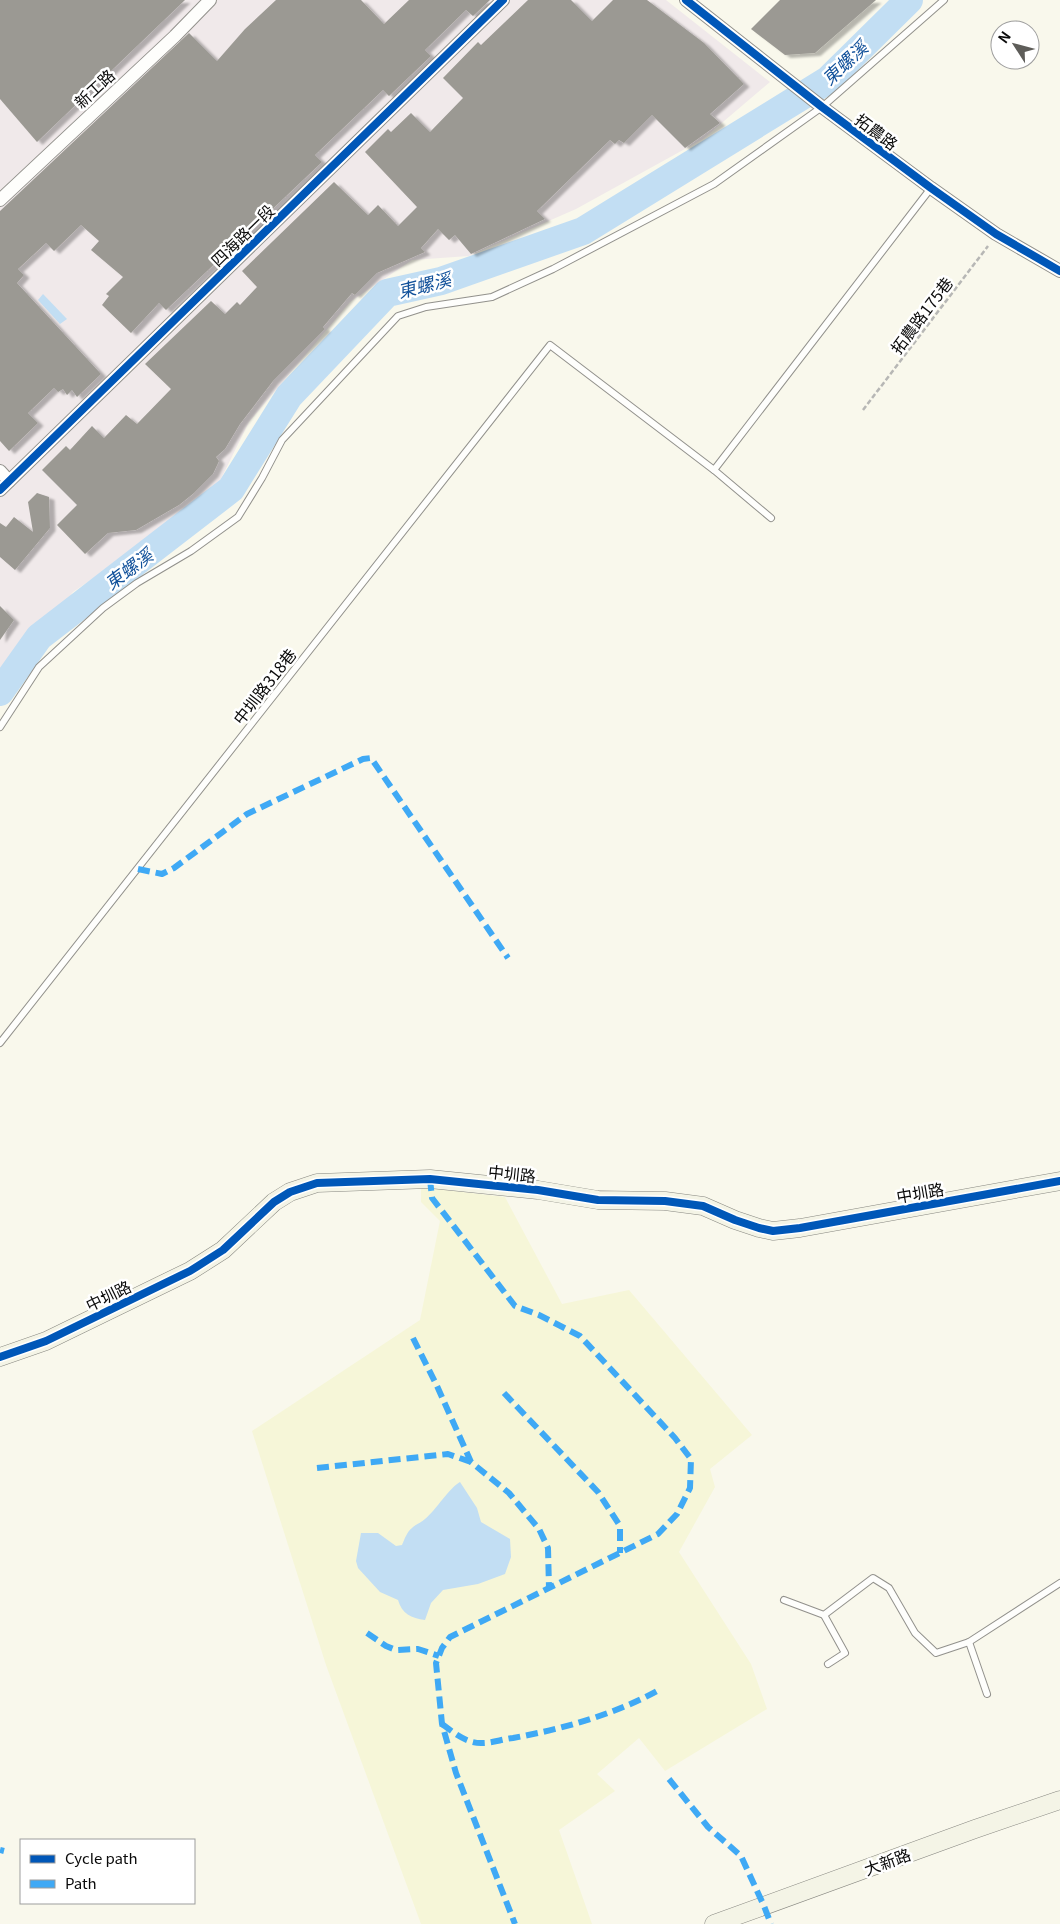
<svg xmlns="http://www.w3.org/2000/svg" width="1060" height="1924" font-family="Georgia,'Noto Sans TC',serif">
<style>
.industrial{fill:#f0e9ea}
.farmland{fill:#f6f6d8}
.water{fill:#c2def3}
.lines{fill:none;stroke-linecap:round;stroke-linejoin:round}
.river{stroke:#c2def3;stroke-width:28}
.building{fill:#9b9993;filter:url(#shadow)}
.lane-casing{stroke:#92918c;stroke-width:8}
.street-casing{stroke:#92918c;stroke-width:14}
.secondary-casing{stroke:#888882;stroke-width:19}
.path{stroke:#b7b7b5;stroke-width:2.5;stroke-dasharray:5 2.5;stroke-linecap:butt}
.lane{stroke:#fefefc;stroke-width:6}
.street{stroke:#fefefc;stroke-width:12}
.secondary{stroke:#f4f4e6;stroke-width:18}
.quiet{stroke:#3fa9f5;stroke-width:6;stroke-dasharray:12 6;stroke-linecap:butt}
.cycleway-casing{stroke:#fff;stroke-width:11}
.cycleway{stroke:#0057b8;stroke-width:8}
.labels{text-anchor:middle;dominant-baseline:central;stroke-width:5;stroke-linejoin:round;paint-order:stroke}
.street-label{font-size:16px;fill:#0a0a0a;stroke:#fff}
.water-label{font-size:18px;font-style:italic;fill:#13529b;stroke:#fff}
</style>
<defs>
<filter id="shadow"><feDropShadow dx="5.5" dy="3" stdDeviation="1" flood-color="#0004"/></filter>
</defs>
<rect width="100%" height="100%" fill="#f9f8ec"/>
<path class="industrial" d="M0,0h666l104,82 -67,57 -127,70 -107,47 -57,4 -62,42 -101,120 -37,75 -139,95 -73,86z"/>
<path class="farmland" d="M421,1187l84,10 57,107 67,-14 123,145 -42,34 5,18 -36,65 72,112 16,45 -102,62 -26,-33 -42,36 18,17 -56,39 33,94h-171l-95,-259 -74,-234 168,-111 20,-99 -19,-19z"/>
<g class="water">
<path d="M43,294l24,25 -7,5 -22,-24z"/>
<path d="M460,1482l17,26 4,14 29,17 1,18 -6,17 -27,10 -35,6 -12,13 -6,17c-14,-2 -23,-6 -27,-20l-18,-8 -22,-24 -2,-7 5,-28h17l18,13 6,-1c3,-7 5,-13 10,-17 4,-4 9,-5 13,-9 11,-9 25,-32 35,-37z"/>
</g>
<g class="lines">
<path class="river" d="M0,692l39,-55 192,-148 58,-93 98,-103 54,-12 142,-50 245,-151 81,-80"/>
</g>
<g class="building">
<path d="M0,0h185l-148,142 -37,-43z"/>
<path d="M276,0h85l23,24 25,-24h81l-17,16 -7,-6 -41,40 6,6 -42,40 -6,-6 -68,65 7,7 -156,148 -7,-7 -28,30 -29,-28 7,-9 -3,-2 17,-17 -32,-27 8,-9 -18,-16 -27,26 -8,-8 -28,26 6,6 -7,8 84,91 -24,23 -5,-7 -5,5 -4,-6 -5,3 -4,-4 -26,25 10,10 -29,28 -9,-10v-230l189,-178 28,28 28,-32z"/>
<path d="M528,0h43l21,21 21,-21h34l57,43 40,41 -34,30 10,9 -35,25 -33,-33 -28,28 -5,-3 -4,4 -5,-4 -73,71 8,8 -74,35 -16,-19 -6,5 -11,-11 -17,19 4,4 -48,21 -22,22 -3,-2 -29,34 2,2 -52,52 -33,43 -15,25 -9,8 3,4 -6,13 -19,19 -15,12 -43,25 -28,3 -23,21 -28,-29 20,-20 -35,-35 24,-24 4,4 22,-24 12,12 22,-23 11,9 34,-35 -26,-25 66,-63 14,13 12,-12 3,3 17,-18 -15,-16 92,-89 34,33 10,-10 20,21 19,-19 -52,-55 23,-23 3,3 20,-19 19,19 33,-34 -20,-20 35,-36 3,3z"/>
<path d="M780,0h96l-61,53 -30,2 -34,-26z"/>
<path d="M37,493l12,4 1,31 -35,42 -15,-13v-34l6,4 8,-10 19,15 -5,-30z"/>
<path d="M0,606l14,14 -14,20z"/>
</g>
<g class="lines">
<g class="lane-casing">
<g id="lane">
<path d="M714,470l57,48"/>
<path d="M0,727l39,-60 64,-59 34,-25 54,-32 47,-34 24,-39 20,-38 116,-124 28,-9 66,-10 61,-28 161,-85 108,-77 122,-107"/>
<path d="M0,1043l550,-698 164,125 217,-282"/>
<path d="M784,1600l40,15 49,-37 16,10 26,45 21,20 33,-11 91,-59"/>
<path d="M824,1615l21,38 -17,11"/>
<path d="M969,1642l18,52"/>
</g>
</g>
<g class="street-casing">
<g id="street">
<path d="M686,0l136,107 109,81 65,46 64,37"/>
<path d="M0,200l175,-164 35,-36"/>
<path d="M0,471l9,10"/>
<path d="M0,490l503,-490"/>
</g>
</g>
<g class="secondary-casing">
<g id="secondary">
<path d="M0,1357l46,-16 144,-70 33,-21 51,-48 16,-10 27,-9 113,-4 108,11 60,10 67,1 38,5 32,14 24,8 14,3 27,-3 260,-47"/>
<path d="M714,1924l261,-95 85,-29"/>
</g>
</g>
<path class="path" d="M863,410l125,-164"/>
<use href="#lane" class="lane"/>
<use href="#street" class="street"/>
<use href="#secondary" class="secondary"/>
<g class="quiet">
<path d="M138,869l24,5 12,-6 73,-54 116,-55 8,-1 137,200"/>
<path d="M430,1179l2,19 83,108 24,9 41,21 95,102 16,21 -1,29 -13,26 -19,20 -208,103 -8,11 -6,15 6,61 14,49 59,151"/>
<path d="M413,1338l24,48 34,76 38,31 30,36 9,19 1,40"/>
<path d="M504,1393l94,99 22,34v27"/>
<path d="M317,1468l131,-14 23,8"/>
<path d="M367,1633l19,13 10,4 22,-1 21,7"/>
<path d="M442,1724c12,9 25,20 41,19 9,0 20,-4 30,-5 49,-9 100,-23 144,-47"/>
<path d="M669,1779l39,48 33,29 23,50 7,18"/>
<path d="M0,1850l4,1"/>
</g>
<g class="cycleway-casing">
<g id="cycleway">
<path d="M686,0l136,107 109,81 65,46 64,37"/>
<path d="M0,490l503,-490"/>
<path d="M0,1357l46,-16 144,-70 33,-21 51,-48 16,-10 27,-9 113,-4 108,11 60,10 67,1 38,5 32,14 24,8 14,3 27,-3 260,-47"/>
</g>
</g>
<use href="#cycleway" class="cycleway"/>
</g>
<g class="labels">
<g class="street-label">
<text transform="translate(94 88) rotate(-43)">新工路</text>
<text transform="translate(877 131) rotate(37)">拓農路</text>
<text transform="translate(242 235) rotate(-44)">四海路一段</text>
<text transform="translate(921 315) rotate(-53)">拓農路175巷</text>
<text transform="translate(264 686) rotate(-52)">中圳路318巷</text>
<text transform="translate(512 1173) rotate(6)">中圳路</text>
<text transform="translate(920 1192) rotate(-10)">中圳路</text>
<text transform="translate(108 1295) rotate(-26)">中圳路</text>
<text transform="translate(887 1861) rotate(-20)">大新路</text>
</g>
<g class="water-label">
<text transform="translate(844 62) rotate(-43)">東螺溪</text>
<text transform="translate(424 284) rotate(-14)">東螺溪</text>
<text transform="translate(128 568) rotate(-37)">東螺溪</text>
</g>
</g>
<rect x="20" y="1839" width="175" height="65" fill="#ffffff" stroke="#9d9d9d"/>
<rect x="30" y="1855" width="25" height="8" fill="#0057b8" stroke="#9d9d9d"/>
<text x="65" y="1864" font-size="15" fill="#0a0a0a">Cycle path</text>
<rect x="30" y="1880" width="25" height="8" fill="#3fa9f5" stroke="#9d9d9d"/>
<text x="65" y="1889" font-size="15" fill="#0a0a0a">Path</text>
<g transform="translate(1015 45) rotate(306)"><circle r="24" fill="#ffffff" stroke="#9d9d9d"/>
<path d="M0-4L9 19L0 12L-9 19Z" fill="#5e5d59"/>
<text y="-8" font-size="14" font-weight="bold" text-anchor="middle" fill="#0a0a0a">N</text>
</g>
</svg>
